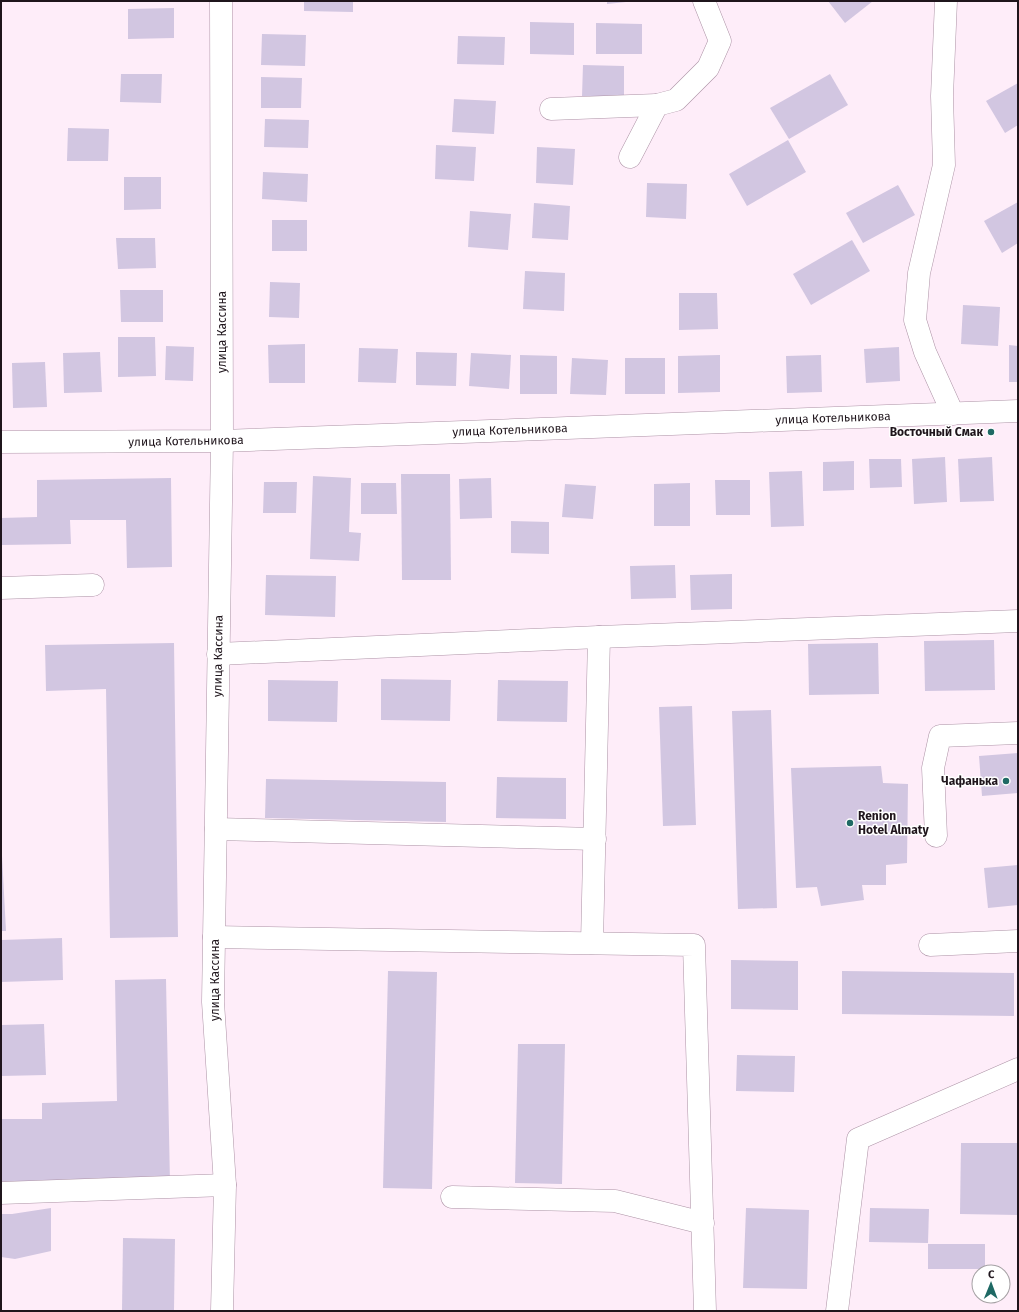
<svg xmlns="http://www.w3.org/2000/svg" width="1019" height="1312" font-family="'Fira Sans',sans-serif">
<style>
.building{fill:#d2c6e1}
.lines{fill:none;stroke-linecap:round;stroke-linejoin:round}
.minor-casing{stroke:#ad93a6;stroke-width:23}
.minor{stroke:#fff;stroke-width:22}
.poi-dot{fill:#1e6964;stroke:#fff;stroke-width:1.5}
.labels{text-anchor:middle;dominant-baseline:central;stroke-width:3;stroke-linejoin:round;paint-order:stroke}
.street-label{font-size:12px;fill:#1f151c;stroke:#fff}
.poi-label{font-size:12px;font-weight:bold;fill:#1f151c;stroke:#fff;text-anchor:end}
</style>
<rect width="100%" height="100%" fill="#feedf9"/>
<g class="building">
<path d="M304,1h49v11l-49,-1z"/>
<path d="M607,1h19v1l-19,2z"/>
<path d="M828,1h45l-28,22z"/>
<path d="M174,8v30l-46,1v-30z"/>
<path d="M530,22l44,1v32l-44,-1z"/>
<path d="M596,23l46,1v30h-46z"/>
<path d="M262,34l44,1 -1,31 -44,-1z"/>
<path d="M458,36l47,1 -1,28 -47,-1z"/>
<path d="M583,65l41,1v31l-42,-1z"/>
<path d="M121,74h41l-1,29 -41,-1z"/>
<path d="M830,74l18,31 -59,34 -19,-31z"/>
<path d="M261,77l41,1 -1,30h-40z"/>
<path d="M1018,83v42l-13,8 -19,-32z"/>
<path d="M454,99l42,2 -2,33 -42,-2z"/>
<path d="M265,119l44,1 -1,28 -44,-1z"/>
<path d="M68,128l41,1 -1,32h-41z"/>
<path d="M788,140l18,32 -59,34 -18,-32z"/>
<path d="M436,145l40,2 -2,34 -39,-2z"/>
<path d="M537,147l38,2 -2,36 -37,-2z"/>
<path d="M263,172l45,2 -1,28 -45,-3z"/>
<path d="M124,177h37v32l-37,1z"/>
<path d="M647,183l40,1 -1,35 -40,-2z"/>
<path d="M898,185l17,30 -52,28 -17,-30z"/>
<path d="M1018,202v41l-16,10 -18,-32z"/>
<path d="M534,203l36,3 -2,34 -36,-2z"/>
<path d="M470,211l41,3 -3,36 -40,-3z"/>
<rect x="272" y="220" width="35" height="31"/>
<path d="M116,238h39l1,30 -38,1z"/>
<path d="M852,240l18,31 -59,34 -18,-31z"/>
<path d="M525,271l40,2 -1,38 -41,-2z"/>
<path d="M270,282l30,1 -1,35 -30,-1z"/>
<path d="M120,290h43v32h-42z"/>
<path d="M679,293h38l1,36 -39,1z"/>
<path d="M963,305l37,2 -2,39 -37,-2z"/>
<path d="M118,337h37l1,39 -38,1z"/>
<path d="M305,344v39h-36l-1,-38z"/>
<path d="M1009,345l9,1v36h-9z"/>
<path d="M166,346l28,1 -1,34 -28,-1z"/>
<path d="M899,347l1,34 -34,2 -2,-34z"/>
<path d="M359,348l39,1 -2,34 -38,-1z"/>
<path d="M100,352l2,40 -38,1 -1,-40z"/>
<path d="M416,352l41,1 -1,33 -40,-1z"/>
<path d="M471,353l40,2 -2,34 -40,-3z"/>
<path d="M520,355l37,1v38h-37z"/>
<path d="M720,355v37l-42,1v-37z"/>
<path d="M821,355l1,37 -35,1 -1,-37z"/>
<path d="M572,358l36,2 -2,35 -36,-1z"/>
<rect x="625" y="358" width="40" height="36"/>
<path d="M45,362l2,45 -34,1 -1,-45z"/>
<path d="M945,457l2,45 -33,2 -2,-45z"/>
<path d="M992,457l2,44 -34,1 -2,-43z"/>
<path d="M869,459h32l1,28 -32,1z"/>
<path d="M854,461v29l-31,1v-29z"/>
<path d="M802,471l2,55 -33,1 -2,-55z"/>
<path d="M401,474h49l1,106h-49z"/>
<path d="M313,476l38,2 -2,54 12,1 -2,28 -49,-2z"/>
<path d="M171,478l1,89 -45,1 -1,-48h-56l1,24 -70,1v-27l36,-1v-37z"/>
<path d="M491,478l1,40 -32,1 -1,-40z"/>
<path d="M715,480h35v35h-34z"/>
<path d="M264,482h33l-1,31h-33z"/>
<path d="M361,483h35l1,31h-36z"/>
<path d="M690,483v43h-36v-42z"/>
<path d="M565,484l31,2 -3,33 -31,-2z"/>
<path d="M511,521l38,1v32l-38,-1z"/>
<path d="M675,565l1,33 -45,1 -1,-33z"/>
<path d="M732,574v35l-41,1 -1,-35z"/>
<path d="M266,575l70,1 -1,41 -70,-2z"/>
<path d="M994,640l1,50 -70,1 -1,-50z"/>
<path d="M174,643l4,294 -68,1 -4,-249 -60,2 -1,-46z"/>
<path d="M878,643l1,51 -70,1 -1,-51z"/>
<path d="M381,679l70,1 -1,41 -69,-1z"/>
<path d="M268,680l70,1 -1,41 -69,-1z"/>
<path d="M498,680l70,1 -1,41 -70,-1z"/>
<path d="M692,706l4,119 -33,1 -4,-119z"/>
<path d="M771,710l6,198 -39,1 -6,-198z"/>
<path d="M1018,753v40l-36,3 -3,-40z"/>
<path d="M881,766l2,17 25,1 -1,79 -21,2v20h-24l2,15 -43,6 -4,-19 -21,1 -5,-120z"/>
<path d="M497,777l69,1v41l-70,-1z"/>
<path d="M266,779l180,3v40l-181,-4z"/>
<path d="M1,856h1l4,75h-5z"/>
<path d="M1018,865v40l-30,3 -4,-40z"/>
<path d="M62,938l1,42 -62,2v-42z"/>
<path d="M731,960l67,1v49l-67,-1z"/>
<path d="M388,971l49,1 -5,217 -49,-1z"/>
<path d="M842,971l172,2v43l-172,-2z"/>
<path d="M166,979l4,204 -169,3v-67h41v-16l75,-2 -2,-121z"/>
<path d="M44,1024l2,51 -45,1v-51z"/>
<path d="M518,1044h47l-3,140 -47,-1z"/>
<path d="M737,1055l58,1 -1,36 -58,-1z"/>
<path d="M961,1143h57v72l-58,-1z"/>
<path d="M51,1208v43l-36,8 -14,-2v-43h11z"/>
<path d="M746,1208l63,2 -2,79 -64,-1z"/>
<path d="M870,1208l59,1 -1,34 -59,-1z"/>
<path d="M123,1238l52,1 -1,72h-52z"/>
<rect x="928" y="1244" width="57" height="25"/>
</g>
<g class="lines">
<g class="minor-casing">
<g id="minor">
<path d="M221,1l1,440 -9,561 12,183 -3,126"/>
<path d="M946,1l-4,95 2,69 -25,108 -4,47 10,32 28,62"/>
<path d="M551,109l106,-4"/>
<path d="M630,157l27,-52 19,-5 32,-32 12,-27 -16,-40"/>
<path d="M1,442l221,-1 796,-30"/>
<path d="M1,588l92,-3"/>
<path d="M218,654l381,-17 419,-16"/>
<path d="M216,829l379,10"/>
<path d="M936,836l-3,-68 7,-32 78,-3"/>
<path d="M214,937l480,8 11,366"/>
<path d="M592,943l7,-306"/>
<path d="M930,945l88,-4"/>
<path d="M1,1193l224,-8"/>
<path d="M452,1197l163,4 88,22"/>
<path d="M837,1311l21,-172 160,-70"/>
</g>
</g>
<use href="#minor" class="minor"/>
</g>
<g class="poi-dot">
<circle cx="991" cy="432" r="4"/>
<circle cx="1006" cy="781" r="4"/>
<circle cx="850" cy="823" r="4"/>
</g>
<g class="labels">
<g class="street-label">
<text transform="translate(222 332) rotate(-90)">улица Кассина</text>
<text transform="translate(833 418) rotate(-2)">улица Котельникова</text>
<text transform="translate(510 430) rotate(-2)">улица Котельникова</text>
<text transform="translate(186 441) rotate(-1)">улица Котельникова</text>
<text transform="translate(218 656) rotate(-89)">улица Кассина</text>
<text transform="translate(215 980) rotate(-90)">улица Кассина</text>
</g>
<g class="poi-label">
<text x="983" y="432">Восточный Смак</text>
<text x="998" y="781">Чафанька</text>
<text x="858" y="816" text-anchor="start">Renion<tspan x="858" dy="14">Hotel Almaty</tspan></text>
</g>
</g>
<rect width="1019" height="1312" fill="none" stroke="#1f151c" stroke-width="4"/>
<g transform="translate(991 1284) rotate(1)"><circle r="19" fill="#ffffff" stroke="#a5a1a4"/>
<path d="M0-3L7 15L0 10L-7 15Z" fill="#1e6964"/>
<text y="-6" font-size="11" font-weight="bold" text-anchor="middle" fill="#1f151c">С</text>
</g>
</svg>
